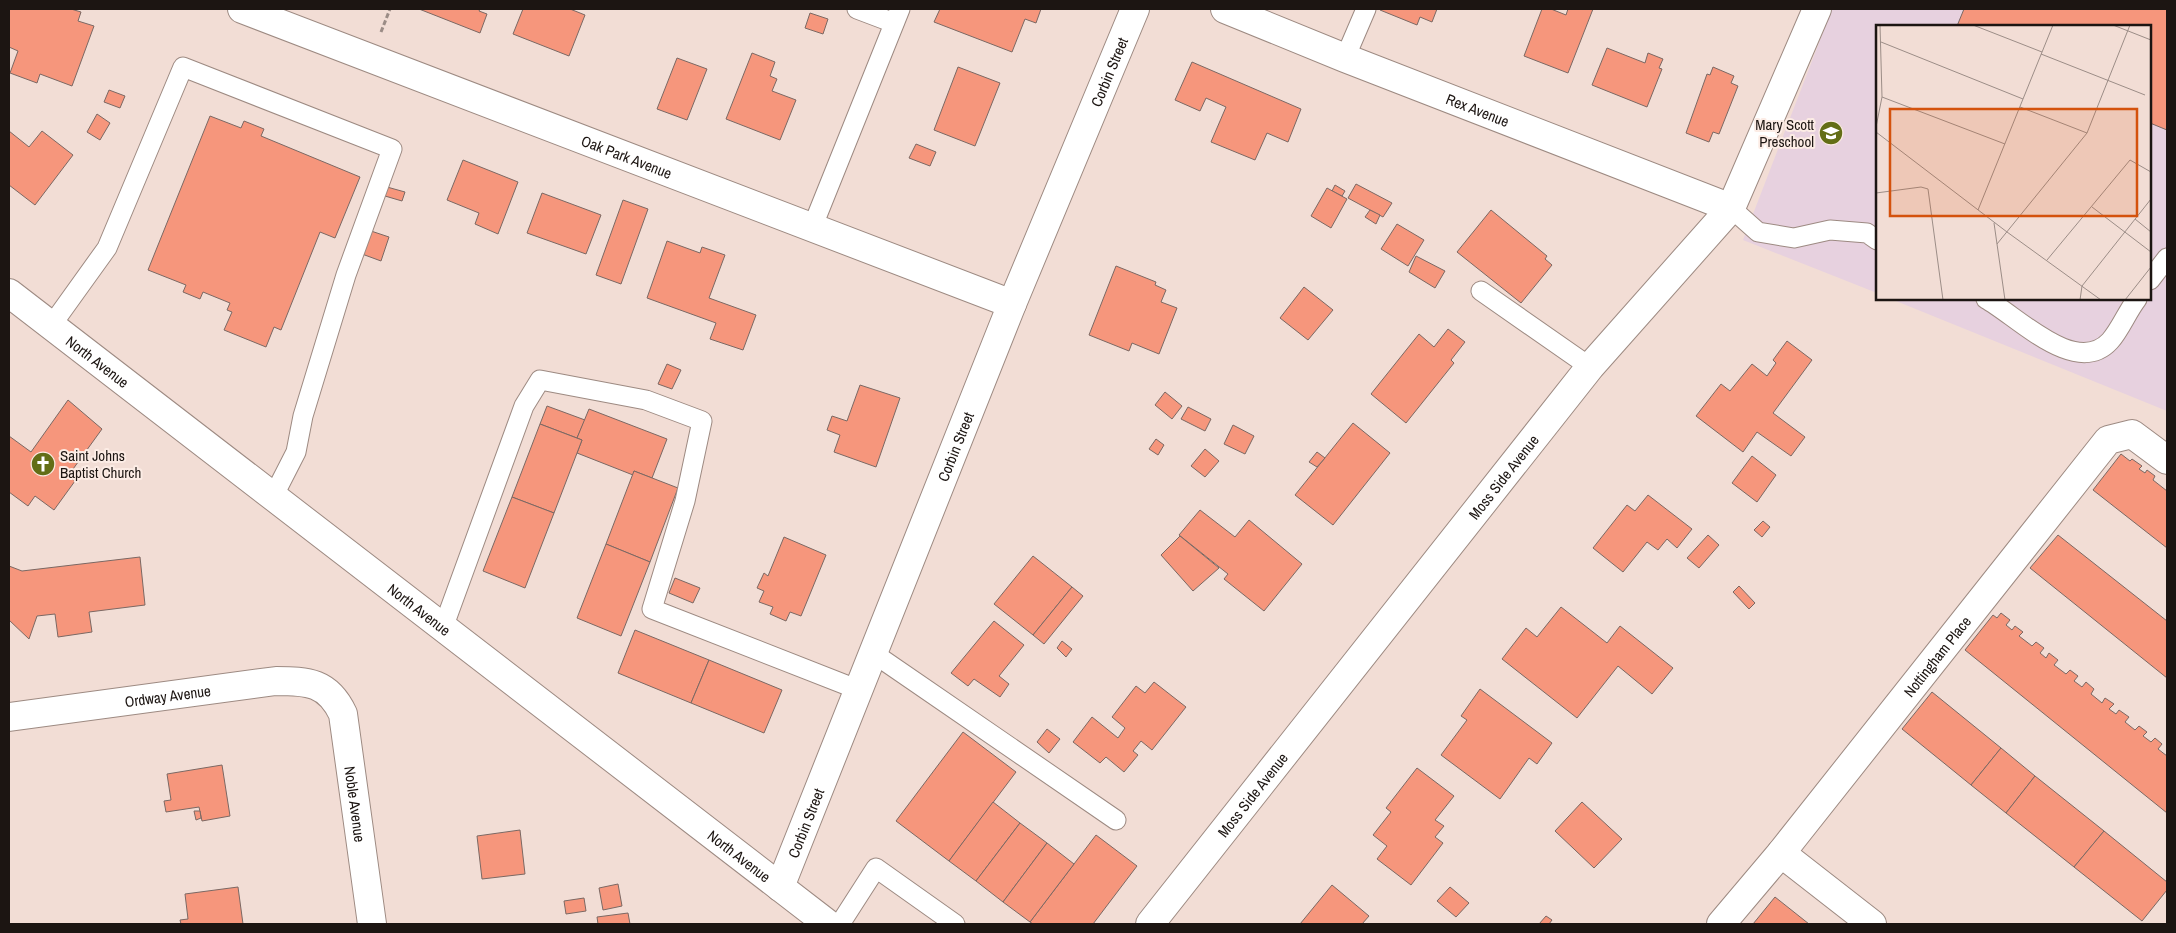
<svg xmlns="http://www.w3.org/2000/svg" width="2176" height="933" font-family="'Archivo Narrow',sans-serif">
<style>
.education{fill:#e7d1df}
.building{fill:#f6967c;stroke:#7b6863}
.lines{fill:none;stroke-linecap:round;stroke-linejoin:round}
.service-casing{stroke:#9d8a82;stroke-width:21}
.minor-casing{stroke:#9d8a82;stroke-width:30}
.tertiary-casing{stroke:#9d8a82;stroke-width:30}
.path{stroke:#9b8c86;stroke-width:3;stroke-dasharray:5 2.5;stroke-linecap:butt}
.service{stroke:#fff;stroke-width:19}
.minor{stroke:#fff;stroke-width:28}
.tertiary{stroke:#fff;stroke-width:28}
.labels{text-anchor:middle;dominant-baseline:central;stroke-width:4;stroke-linejoin:round;paint-order:stroke}
.street-label{font-size:15px;fill:#1c1512;stroke:#fcece5}
.poi-label{font-size:15px;fill:#1c1512;stroke:#fcece5;text-anchor:end}
.inset-road{fill:none;stroke:#9c8d87;stroke-width:1}
.view{fill:#d4520d;fill-opacity:0.15;stroke:#d4520d;stroke-width:2.5}
.inset-edge{fill:none;stroke:#1c1512;stroke-width:2.5}
</style>
<rect width="100%" height="100%" fill="#f2ddd5"/>
<path class="education" d="M1832,9h335v402l-276,-112h259v-273h-273v267l-134,-53z"/>
<g class="building">
<path d="M9,9h62l10,3 -3,9 16,5 -22,60 -32,-12 -3,9 -27,-10 8,-22 -9,-4z"/>
<path d="M419,9h61l-1,2 8,3 -7,19z"/>
<path d="M523,9h47l15,6 -16,41 -56,-22z"/>
<path d="M940,9h101l-5,14 -11,-4 -13,33 -78,-30z"/>
<path d="M1381,9h56l-5,13 -12,-5 -3,8 -37,-15z"/>
<path d="M1542,9h9l15,6 2,-6h25l-25,64 -44,-17z"/>
<path d="M1964,9h203v121l-17,-7v-97h-193z"/>
<path d="M810,13l18,6 -5,15 -18,-6z"/>
<path d="M1607,48l38,15 3,-10 15,6 -4,9 3,1 -15,38 -55,-22z"/>
<path d="M752,53l23,9 -5,14 7,3 -5,12 24,9 -16,40 -54,-21z"/>
<path d="M677,58l30,11 -20,51 -30,-11z"/>
<path d="M1192,62l109,47 -13,33 -21,-9 -12,27 -44,-18 15,-35 -20,-9 -6,13 -25,-11z"/>
<path d="M958,67l42,16 -25,63 -41,-16z"/>
<path d="M1713,67l21,9 -3,7 7,3 -19,48 -6,-2 -4,10 -23,-9 21,-59 3,1z"/>
<path d="M109,90l16,6 -5,12 -16,-6z"/>
<path d="M97,114l13,9 -10,17 -13,-8z"/>
<path d="M210,116l31,12 3,-7 20,8 -3,7 99,41 -25,61 -15,-6 -39,98 -7,-3 -8,20 -42,-17 8,-18 -5,-2 3,-7 -27,-11 -3,7 -17,-7 3,-7 -38,-15z"/>
<path d="M9,131l20,16 13,-16 31,24 -38,50 -26,-20z"/>
<path d="M916,144l20,8 -6,14 -21,-8z"/>
<path d="M463,160l55,22 -20,52 -23,-10 4,-11 -32,-13z"/>
<path d="M1356,184l36,19 -9,14 -35,-19z"/>
<path d="M1335,185l10,6 -3,5 -10,-5z"/>
<path d="M387,187l18,5 -3,9 -17,-5z"/>
<path d="M1327,188l20,11 -16,29 -20,-12z"/>
<path d="M542,193l59,22 -15,39 -59,-21z"/>
<path d="M623,200l25,9 -27,75 -25,-9z"/>
<path d="M1370,210l10,5 -4,9 -11,-7z"/>
<path d="M1491,210l56,46 -2,3 7,6 -31,38 -64,-51z"/>
<path d="M1397,224l27,16 -16,26 -27,-17z"/>
<path d="M371,231l18,6 -8,24 -19,-7z"/>
<path d="M667,241l33,12 2,-6 23,8 -16,43 47,17 -13,35 -33,-11 6,-16 -69,-25z"/>
<path d="M1416,256l29,15 -10,17 -26,-16z"/>
<path d="M1116,266l40,16 -1,3 11,5 -5,12 16,6 -18,46 -27,-11 -3,8 -40,-16z"/>
<path d="M1304,287l29,23 -25,30 -28,-22z"/>
<path d="M1448,329l17,13 -14,18 3,3 -48,60 -35,-29 48,-60 15,13z"/>
<path d="M1787,341l25,19 -39,53 32,24 -14,19 -34,-24 -14,20 -47,-36 25,-32 9,7 22,-27 15,12 9,-13 -3,-3z"/>
<path d="M667,364l14,6 -9,19 -14,-5z"/>
<path d="M860,385l40,13 -24,69 -42,-15 6,-17 -13,-5 5,-14 15,5z"/>
<path d="M1165,392l17,14 -10,13 -17,-14z"/>
<path d="M68,400l34,29 -34,47 7,5 -21,29 -19,-14 -7,10 -19,-14v-56l22,16z"/>
<path d="M547,406l38,14 -8,18 -37,-14z"/>
<path d="M1188,407l23,12 -6,12 -24,-12z"/>
<path d="M589,409l78,30 -15,39 -18,-7 -1,4 -56,-22 5,-13 -5,-2z"/>
<path d="M1353,423l37,30 -57,72 -38,-30z"/>
<path d="M540,424l42,16 -28,73 -42,-16z"/>
<path d="M1233,425l21,11 -9,18 -21,-10z"/>
<path d="M1156,439l8,6 -6,10 -9,-6z"/>
<path d="M1205,449l14,12 -14,16 -14,-11z"/>
<path d="M1317,452l8,6 -8,9 -8,-5z"/>
<path d="M2121,454l9,7 2,-2 10,7 -3,3 6,4 2,-3 8,6 -2,4 14,11v57l-74,-58z"/>
<path d="M1752,456l24,19 -19,27 -25,-19z"/>
<path d="M634,471l44,17 -28,74 -44,-18z"/>
<path d="M1648,495l44,34 -15,19 -10,-9 -9,11 -11,-8 -24,30 -30,-24 34,-43 8,6z"/>
<path d="M512,497l42,16 -29,75 -42,-17z"/>
<path d="M1200,510l35,27 14,-17 53,44 -38,47 -40,-32 4,-5 -49,-39z"/>
<path d="M1763,521l7,6 -8,10 -8,-7z"/>
<path d="M1708,535l11,10 -20,23 -12,-10z"/>
<path d="M2058,535l109,86v57l-137,-110z"/>
<path d="M1180,536l39,32 -26,23 -32,-36z"/>
<path d="M784,537l42,18 -25,61 -11,-4 -4,9 -16,-7 3,-7 -14,-5 5,-11 -7,-3 7,-15 4,3z"/>
<path d="M606,544l44,18 -29,74 -44,-18z"/>
<path d="M1033,556l39,31 -39,48 -39,-31z"/>
<path d="M140,557l5,48 -56,7 3,20 -34,5 -3,-23 -18,2 -8,23 -20,-19v-54l13,5z"/>
<path d="M675,578l25,10 -7,15 -24,-10z"/>
<path d="M1739,586l16,17 -6,6 -16,-17z"/>
<path d="M1072,587l11,9 -39,48 -11,-9z"/>
<path d="M1561,607l46,36 13,-17 53,42 -21,26 -34,-28 -41,52 -75,-59 24,-31 11,9z"/>
<path d="M2001,613l9,7 -4,5 6,5 3,-4 8,6 -4,4 13,10 4,-4 8,6 -4,5 6,5 3,-5 9,7 -4,5 12,9 4,-4 8,6 -4,5 8,6 4,-5 8,7 -3,5 11,9 3,-5 9,6 -5,5 7,5 3,-4 10,7 -4,5 10,8 4,-4 8,6 -4,4 8,6 4,-4 7,6 -4,5 9,7v57l-202,-163 28,-35 4,3z"/>
<path d="M994,621l30,24 -25,31 10,8 -9,13 -26,-18 -6,7 -17,-13z"/>
<path d="M635,630l74,30 -18,43 -73,-30z"/>
<path d="M1062,641l10,8 -6,8 -9,-9z"/>
<path d="M709,660l73,30 -18,43 -73,-30z"/>
<path d="M1154,682l32,25 -34,43 -11,-9 -8,10 5,4 -14,17 -18,-15 -6,6 -27,-21 19,-25 26,21 7,-10 -13,-11 24,-31 9,7z"/>
<path d="M1480,689l72,54 -15,21 -8,-6 -29,41 -59,-44 26,-35 -6,-4z"/>
<path d="M1932,692l69,56 -30,37 -69,-56z"/>
<path d="M1047,729l13,10 -11,14 -12,-11z"/>
<path d="M963,732l53,40 -67,89 -53,-40z"/>
<path d="M2001,748l34,28 -29,37 -35,-28z"/>
<path d="M222,765l8,51 -28,5 -3,-14 -33,5 -2,-11 7,-1 -4,-26z"/>
<path d="M1417,768l37,28 -19,24 9,6 -9,11 8,6 -32,42 -34,-26 10,-13 -14,-11 18,-23 -5,-4z"/>
<path d="M2035,776l69,55 -30,36 -68,-54z"/>
<path d="M993,802l27,21 -44,58 -27,-20z"/>
<path d="M1582,802l40,37 -28,29 -39,-37z"/>
<path d="M194,811h6l1,7 -5,2z"/>
<path d="M1020,823l27,20 -44,59 -27,-21z"/>
<path d="M520,830l5,44 -43,5 -5,-43z"/>
<path d="M2104,831l63,51v8l-25,31 -68,-54z"/>
<path d="M1096,835l41,31 -44,58h-60l-3,-2z"/>
<path d="M1047,843l27,21 -44,58 -27,-20z"/>
<path d="M618,884l4,22 -19,4 -4,-22z"/>
<path d="M1332,885l37,31 -7,8h-62z"/>
<path d="M238,887l5,37h-62l-1,-4 8,-1 -3,-25z"/>
<path d="M1450,887l19,16 -13,14 -19,-16z"/>
<path d="M1775,897l34,27h-56z"/>
<path d="M584,898l2,13 -20,3 -2,-13z"/>
<path d="M628,913l2,11h-32l-1,-7z"/>
<path d="M1546,916l6,4 -3,4h-10z"/>
</g>
<g class="lines">
<g class="service-casing">
<g id="service">
<path d="M857,9l37,14"/>
<path d="M1345,58l21,-49"/>
<path d="M1731,208l27,24 36,6 36,-8 37,3 10,7"/>
<path d="M812,228l88,-219"/>
<path d="M2150,280l17,-22"/>
<path d="M1481,291l109,76"/>
<path d="M1986,299c31,17 90,79 124,42 10,-11 17,-29 27,-42"/>
<path d="M51,326l56,-78 76,-181 209,82 -46,126 -43,141 -7,36 -23,45"/>
<path d="M443,628l81,-222 16,-26 106,20 56,21 -17,80 -33,108 207,81"/>
<path d="M873,653l243,167"/>
<path d="M840,924l36,-56 79,56"/>
</g>
</g>
<g class="minor-casing">
<g id="minor">
<path id="s1" d="M242,9l770,295"/>
<path id="s2" d="M1225,9l120,49 386,150"/>
<path id="s3" d="M9,717l267,-36c32,0 52,1 67,33l29,210"/>
<path d="M1781,853l91,71"/>
<path id="s4" d="M780,887l232,-583 123,-295"/>
<path id="s5" d="M1150,924l440,-557 141,-159 86,-199"/>
<path id="s6" d="M1721,924l60,-71 327,-413 24,-6 35,26"/>
</g>
</g>
<g class="tertiary-casing">
<g id="tertiary">
<path id="s7" d="M9,293l819,631"/>
</g>
</g>
<path class="path" d="M381,32l9,-23"/>
<use href="#service" class="service"/>
<use href="#minor" class="minor"/>
<use href="#tertiary" class="tertiary"/>
</g>
<defs>
<g id="school-disc" transform="scale(1.25)"><circle r="9.5" fill="#636e16" stroke="#fcece5"/><path d="M0-5L7-2L0 1L-7-2ZM-4 1L0 2.5L4 1V4Q0 6-4 4Z" fill="#fff"/></g>
<g id="church-disc" transform="scale(1.25)"><circle r="9.5" fill="#636e16" stroke="#fcece5"/><path d="M-1.2-6h2.4v3.5h3.3v2.4h-3.3V6h-2.4V-.1h-3.3v-2.4h3.3Z" fill="#fff"/></g>
</defs>
<g fill-rule="evenodd">
<use href="#school-disc" x="1831" y="133"/>
<use href="#church-disc" x="43" y="464"/>
</g>
<g class="labels">
<g class="street-label">
<text stroke="none"><textPath href="#s4" startOffset="879">Corbin Street</textPath></text>
<text stroke="none"><textPath href="#s2" startOffset="272">Rex Avenue</textPath></text>
<text stroke="none"><textPath href="#s1" startOffset="412">Oak Park Avenue</textPath></text>
<text stroke="none"><textPath href="#s7" startOffset="112">North Avenue</textPath></text>
<text stroke="none"><textPath href="#s4" startOffset="474">Corbin Street</textPath></text>
<text stroke="none"><textPath href="#s5" startOffset="570">Moss Side Avenue</textPath></text>
<text stroke="none"><textPath href="#s7" startOffset="518">North Avenue</textPath></text>
<text stroke="none"><textPath href="#s6" startOffset="344">Nottingham Place</textPath></text>
<text stroke="none"><textPath href="#s3" startOffset="160">Ordway Avenue</textPath></text>
<text stroke="none"><textPath href="#s5" startOffset="165">Moss Side Avenue</textPath></text>
<text stroke="none"><textPath href="#s3" startOffset="441">Noble Avenue</textPath></text>
<text stroke="none"><textPath href="#s4" startOffset="69">Corbin Street</textPath></text>
<text stroke="none"><textPath href="#s7" startOffset="922">North Avenue</textPath></text>
</g>
<g class="poi-label">
<text x="1814" y="124">Mary Scott<tspan x="1814" dy="17">Preschool</tspan></text>
<text x="60" y="455" text-anchor="start">Saint Johns<tspan x="60" dy="17">Baptist Church</tspan></text>
</g>
</g>
<g transform="translate(1876 25)">
<rect width="275" height="275" fill="#f2ddd5"/>
<path class="inset-road" d="M97,0l69,27M237,0l38,15M5,17l142,57M165,29l104,41M6,72l123,47M144,82l67,26M0,102l6,-30 -2,-72M0,107l131,100 94,68M0,168l45,-6 7,2 15,111M216,182l59,45M102,185l75,-185M259,194l16,13M118,198l11,77M121,219l90,-111 43,-108M171,235l83,-100 21,12M204,275l2,-14 69,-87M249,275l26,-33"/>
<path class="view" d="M14,84h247v107h-247z"/>
<rect width="275" height="275" class="inset-edge"/>
</g>
<rect width="2176" height="933" fill="none" stroke="#1c1512" stroke-width="20"/>
</svg>
